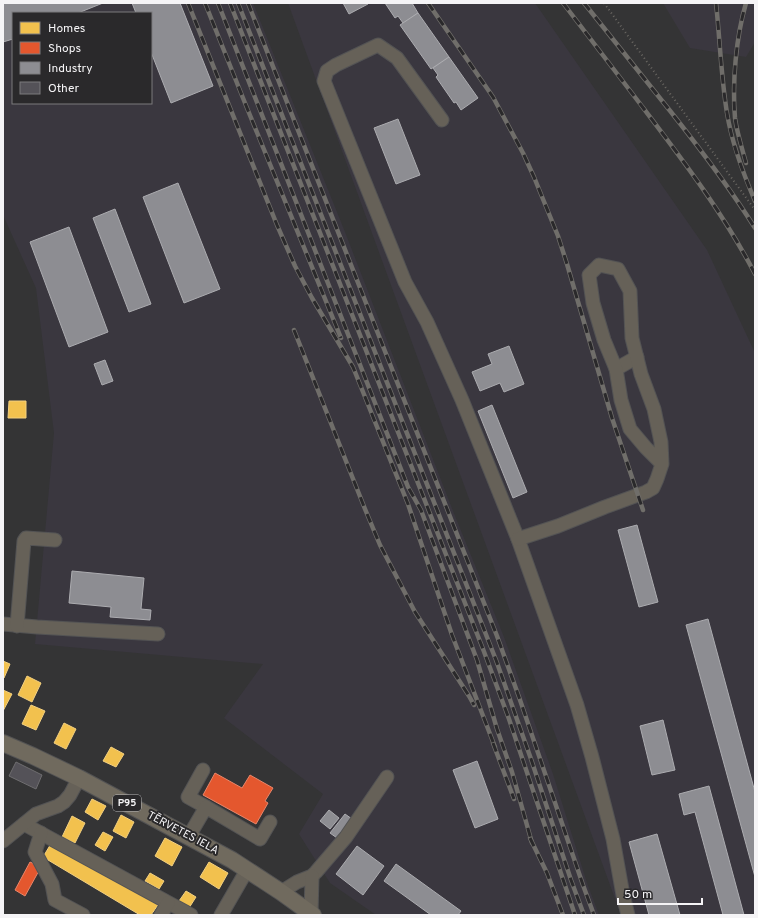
<svg xmlns="http://www.w3.org/2000/svg" width="758" height="918" font-family="Overpass,sans-serif">
<style>
.built{fill:#3a373f;fill-rule:evenodd}
.homes{fill:#f2c14e;stroke:#f3d080}
.shops{fill:#e4572e;stroke:#e9866a}
.industry{fill:#8d8d92;stroke:#acacb0}
.building{fill:#545258;stroke:#6e6d6f}
.lines{fill:none;stroke-linecap:round;stroke-linejoin:round}
.minor-casing{stroke:#535354;stroke-width:15}
.major-casing{stroke:#535354;stroke-width:18}
.path{stroke:#6b6863;stroke-width:2;stroke-dasharray:1 3;stroke-linecap:butt}
.minor{stroke:#666158;stroke-width:13}
.major{stroke:#706a5e;stroke-width:16}
.rail-casing{stroke:#706e6a;stroke-width:4.5}
.rail{stroke:#2a292b;stroke-width:3;stroke-dasharray:9;stroke-linecap:butt}
.labels{text-anchor:middle;dominant-baseline:central;stroke-width:4;stroke-linejoin:round;paint-order:stroke}
.shield{fill:#2a292b;stroke:#b8b7b9;stroke-width:1}
.shield-label{font-size:10px;font-weight:bold;fill:#f5f4f6}
.street-label{font-size:11px;fill:#f5f4f6;stroke:#2a292b}
</style>
<rect width="100%" height="100%" fill="#343435"/>
<g class="built">
<path d="M3,3h250l92,229 108,279 51,126 49,137 34,109 12,32h-223l-46,-32 -31,-49 24,-40 -99,-76 39,-54 -228,-20 19,-211 -18,-145 -33,-73zM13,13h138v90h-138z"/>
<path d="M288,3h247l172,247 48,103v562h-134z"/>
<path d="M663,3h92v39l-9,15 -56,-9z"/>
</g>
<g class="homes">
<path d="M9,401h17v17h-18z"/>
<path d="M3,661l7,3 -6,14 -1,-1z"/>
<path d="M27,676l14,7 -9,19 -14,-7z"/>
<path d="M3,690l9,4 -9,17z"/>
<path d="M31,705l14,6 -9,19 -14,-6z"/>
<path d="M64,723l12,6 -10,20 -12,-6z"/>
<path d="M111,747l13,7 -8,13 -13,-6z"/>
<path d="M92,799l14,7 -8,14 -13,-8z"/>
<path d="M121,815l13,7 -8,16 -13,-7z"/>
<path d="M72,816l13,7 -10,20 -13,-6z"/>
<path d="M103,832l10,5 -8,14 -10,-6z"/>
<path d="M165,838l17,9 -10,19 -17,-10z"/>
<path d="M52,842l106,63 -7,10h-11l-97,-58z"/>
<path d="M209,862l19,11 -9,16 -19,-12z"/>
<path d="M150,873l14,8 -5,8 -14,-8z"/>
<path d="M186,891l10,6 -7,11 -10,-7z"/>
</g>
<g class="shops">
<path d="M215,773l27,15 8,-13 23,13 -8,13 3,2 -12,21 -53,-29z"/>
<path d="M30,862l11,5 -16,29 -10,-6z"/>
</g>
<g class="industry">
<path d="M3,3h100l-25,10h-65v26l-10,3z"/>
<path d="M132,3h48l33,83 -42,17 -20,-51v-39h-15z"/>
<path d="M343,3h25v1l-19,10z"/>
<path d="M385,3h27l6,10 -15,10 -5,-7 -3,2z"/>
<path d="M418,13l31,44 -18,12 -31,-44z"/>
<path d="M449,57l29,41 -17,12 -5,-8 -2,1 -18,-26 2,-2 -5,-7z"/>
<path d="M398,119l22,56 -24,9 -22,-56z"/>
<path d="M178,183l42,106 -36,14 -41,-106z"/>
<path d="M115,209l36,95 -22,8 -36,-94z"/>
<path d="M69,227l39,105 -39,15 -39,-105z"/>
<path d="M509,346l15,38 -20,8 -4,-9 -20,8 -8,-19 20,-8 -4,-10z"/>
<path d="M105,360l8,21 -11,4 -8,-21z"/>
<path d="M492,405l35,87 -14,6 -35,-87z"/>
<path d="M637,525l21,77 -19,5 -21,-77z"/>
<path d="M72,571l72,7 -3,31 10,1 -1,10 -40,-3 1,-10 -42,-4z"/>
<path d="M708,619l47,173v85l-69,-252z"/>
<path d="M663,720l12,50 -23,5 -12,-49z"/>
<path d="M477,761l21,58 -23,9 -22,-58z"/>
<path d="M709,786l35,129h-21l-28,-103 -11,3 -5,-21z"/>
<path d="M329,810l10,8 -9,11 -10,-8z"/>
<path d="M345,814l7,5 -15,19 -7,-5z"/>
<path d="M657,834l23,81h-31l-20,-73z"/>
<path d="M357,846l27,20 -21,29 -27,-21z"/>
<path d="M396,864l65,47 -3,4h-27l-47,-34z"/>
</g>
<path class="building" d="M16,762l26,13 -6,14 -27,-13z"/>
<g class="lines">
<g class="minor-casing">
<g id="minor">
<path d="M442,120l-45,-62 -19,-13 -42,20 -9,6 -3,10 81,201 22,40 35,78 56,139 59,166 15,52 21,82 10,56 5,20"/>
<path d="M616,369l21,-12"/>
<path d="M518,539l40,-13 47,-19 41,-15 7,-4 4,-9 5,-15 -1,-22 -7,-33 -13,-35 -9,-36 -2,-47 -12,-22 -19,-4 -10,10 4,28 11,37 12,29 5,31 9,29 16,19 16,16"/>
<path d="M3,624l34,3 121,7"/>
<path d="M17,626l7,-85 2,-3 29,2"/>
<path d="M203,770l-15,27 18,10"/>
<path d="M24,824l167,91"/>
<path d="M41,833l-6,19 17,32 3,16 28,15"/>
<path d="M189,836l17,-29 54,32 10,-17"/>
<path d="M3,841l33,-27 22,-8 6,-4 6,-7 9,-17"/>
<path d="M281,892l16,-10 15,-6 4,-4 30,-35 41,-60"/>
<path d="M311,914l1,-38"/>
<path d="M161,915l7,-12"/>
<path d="M221,915l26,-45"/>
</g>
</g>
<g class="major-casing">
<path id="major" d="M3,743l30,13 46,22 153,82 49,32 32,23"/>
</g>
<path class="path" d="M604,3l151,207"/>
<use href="#minor" class="minor"/>
<use href="#major" class="major"/>
<g class="rail-casing">
<g id="rail">
<path d="M188,3l89,222 18,41 17,32 41,69 55,137 44,131 43,112"/>
<path d="M205,3l42,105 94,230"/>
<path d="M218,3l190,484 13,23 56,150 20,69 15,43 20,71"/>
<path d="M230,3l253,646 26,70 66,196"/>
<path d="M238,3l258,657 35,99 40,121 13,35"/>
<path d="M248,3l249,633 22,61 64,188 11,30"/>
<path d="M428,3l65,94 30,56 11,24 24,59 9,28 45,154 31,92"/>
<path d="M563,3c26,34 52,68 78,102 41,54 83,109 114,169"/>
<path d="M584,3c29,36 58,73 87,109 30,38 59,76 84,116"/>
<path d="M716,3c4,37 5,74 11,110 5,31 16,60 28,88"/>
<path d="M746,163c-4,-15 -9,-30 -11,-45 -3,-35 1,-81 11,-115"/>
<path d="M294,330l71,179 15,36 35,67 29,45 25,39 5,9"/>
<path d="M493,743l21,56"/>
<path d="M530,838l17,35 16,42"/>
</g>
</g>
<use href="#rail" class="rail"/>
</g>
<g class="labels">
<rect class="shield" x="113" y="795" width="28" height="16" rx="3"/>
<g class="shield-label">
<text x="127" y="803">P95</text>
</g>
<g class="street-label">
<text transform="translate(183 833) rotate(28)">TĒRVETES IELA</text>
</g>
</g>
<rect width="758" height="918" fill="none" stroke="#f5f4f6" stroke-width="8"/>
<rect x="12" y="12" width="140" height="92" fill="#2a292b" stroke="#7b7a7c"/>
<rect x="20" y="22" width="20" height="12" fill="#f2c14e" stroke="#7b7a7c"/>
<text x="48" y="32" font-size="12" fill="#f5f4f6">Homes</text>
<rect x="20" y="42" width="20" height="12" fill="#e4572e" stroke="#7b7a7c"/>
<text x="48" y="52" font-size="12" fill="#f5f4f6">Shops</text>
<rect x="20" y="62" width="20" height="12" fill="#8d8d92" stroke="#7b7a7c"/>
<text x="48" y="72" font-size="12" fill="#f5f4f6">Industry</text>
<rect x="20" y="82" width="20" height="12" fill="#545258" stroke="#7b7a7c"/>
<text x="48" y="92" font-size="12" fill="#f5f4f6">Other</text>
<path d="M618 898v6h84v-6" fill="none" stroke="#f5f4f6" stroke-width="2"/>
<text x="624" y="898" font-size="12" fill="#f5f4f6" stroke="#2a292b" stroke-width="3" paint-order="stroke">50 m</text>
</svg>
